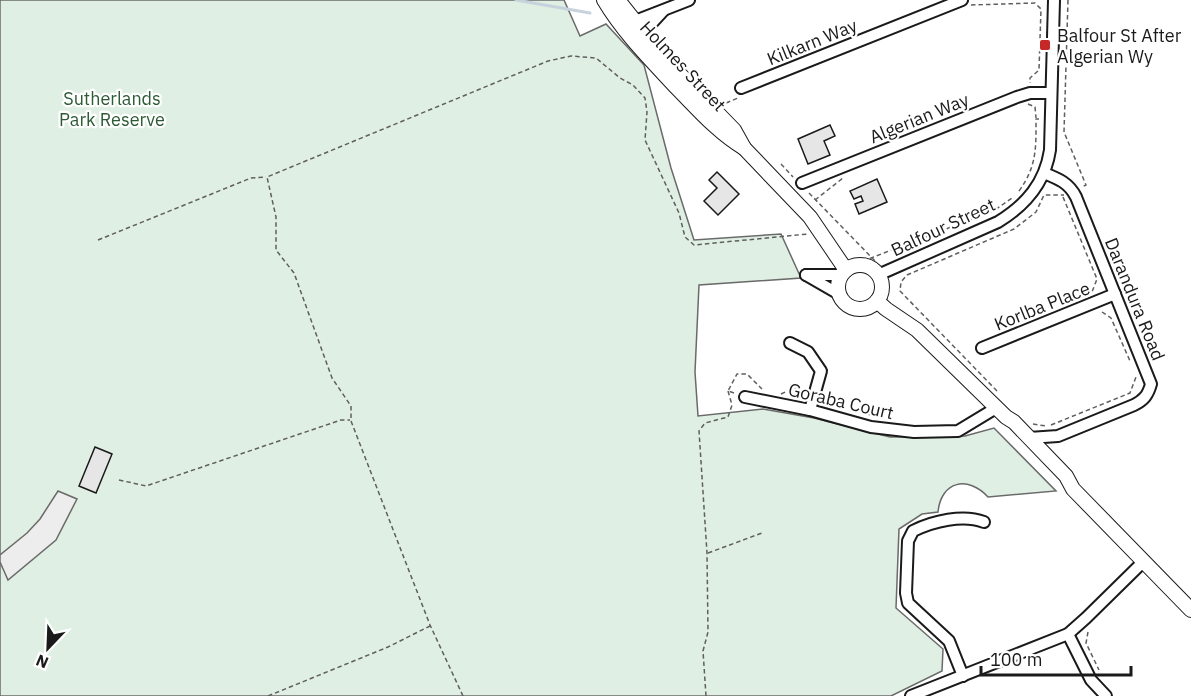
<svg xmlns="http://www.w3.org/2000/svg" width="1191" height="696" font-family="'IBM Plex Sans',sans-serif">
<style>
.green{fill:#e0efe3;stroke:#6a6a6a;stroke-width:1.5}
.parking{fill:#ededed;stroke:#6a6a6a;stroke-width:1.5}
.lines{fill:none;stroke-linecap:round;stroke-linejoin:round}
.stream{stroke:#c6d2dc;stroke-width:3}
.building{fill:#e6e6e6;stroke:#1a1a1a;stroke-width:1.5}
.minor-casing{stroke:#1a1a1a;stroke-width:14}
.major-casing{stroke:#1a1a1a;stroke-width:16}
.path{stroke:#5f5f5f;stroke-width:1.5;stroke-dasharray:4.5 3;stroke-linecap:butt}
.minor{stroke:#fff;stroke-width:10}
.major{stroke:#fff;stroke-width:14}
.poi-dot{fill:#c62828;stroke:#fff;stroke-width:2}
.labels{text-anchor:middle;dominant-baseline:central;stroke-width:4.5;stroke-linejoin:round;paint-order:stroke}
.poi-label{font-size:18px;fill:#1a1a1a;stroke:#fff;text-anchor:start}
.street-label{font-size:18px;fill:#1a1a1a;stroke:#fff}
.park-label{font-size:18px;fill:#2b5a34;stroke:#fff}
</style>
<rect width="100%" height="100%" fill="#fff"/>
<path class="green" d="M0,0h564l16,36 26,-12 38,41 27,103 23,72 87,-6 20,44 -102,7 -4,87 3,44 65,-7 51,9 76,19 75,-1 29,-8 62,63 -68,6c-20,-22 -47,-16 -50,15l-16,2 -23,15 -3,79 47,41 -1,22 -51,25h-891z"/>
<path class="parking" d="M58,491l19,8 -21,41 -48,40 -8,-18v-7l27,-22 13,-14z"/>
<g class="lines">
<path class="stream" d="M516,0l74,13"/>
</g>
<g class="building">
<path d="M830,125l5,11 -11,5 6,14 -22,9 -10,-25z"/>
<path d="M717,172l22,22 -21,21 -14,-14 13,-13 -8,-8z"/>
<path d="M877,179l10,23 -28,12 -4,-10 8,-3 -2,-5 -7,3 -4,-8z"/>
<path d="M95,447l17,7 -16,39 -17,-7z"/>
</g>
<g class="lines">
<g class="minor-casing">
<g id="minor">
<path d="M630,23l59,-23"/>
<path d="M639,37l24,-26"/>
<path d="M741,88l221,-88"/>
<path d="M802,183l215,-86 13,-4h21"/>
<path d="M806,275l33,19"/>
<path d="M806,275h36"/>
<path d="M878,275l120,-53c28,-17 47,-39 52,-72l4,-150"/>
<path d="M790,343l18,9 13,19 -11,39"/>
<path d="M982,348l133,-54"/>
<path d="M745,397l65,13 61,17 43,5 44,-1 38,-23"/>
<path d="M1029,438l29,-2 76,-31c10,-5 14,-10 17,-21l-75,-187c-7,-14 -17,-18 -32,-24"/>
<path d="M1068,634l23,46 15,16"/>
<path d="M963,676l-14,-35 -41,-38 -2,-10 2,-52 5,-10c20,-10 50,-17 71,-9"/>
<path d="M911,696l157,-62 18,-16 58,-57"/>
</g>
</g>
<g class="major-casing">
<g id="major">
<path d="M604,0c19,32 46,59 71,86 22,22 42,46 69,62"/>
<path d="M618,0l47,59 69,71 10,18 66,69 36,53"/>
<circle cx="860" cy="287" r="22"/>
<path d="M877,301l9,8 31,21 89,87 8,5 52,54 7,13 118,121"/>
</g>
</g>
<g class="path">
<path d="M1068,0l-4,132 22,53 -4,2"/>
<path d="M971,5l64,-2 6,6 -2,61 -9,8v5"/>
<path d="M726,103l12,-5"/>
<path d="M1028,104l7,3 1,11"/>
<path d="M781,164l12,13"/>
<path d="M1019,191c18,-25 17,-43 17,-72h3"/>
<path d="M809,193l68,70"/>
<path d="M1063,197l34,82 -5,13"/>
<path d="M815,200l28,-22"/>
<path d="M98,240l153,-62 15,-1"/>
<path d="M855,261l16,-3 124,-48 17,-12"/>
<path d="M1102,312l9,6 19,43"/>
<path d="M997,391l-97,-100 1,-9 6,-7 107,-46 22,-17 8,-17h20"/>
<path d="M734,393l-6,-2 9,-17h10l15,15"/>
<path d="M781,394l13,-6 10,3"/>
<path d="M823,396l9,10"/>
<path d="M860,412l19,5"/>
<path d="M1033,424l13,2"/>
<path d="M1051,425l79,-32 6,-16"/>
<path d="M119,480l27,6 195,-66h9"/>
<path d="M708,553l54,-20"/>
<path d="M1088,632l-2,11 13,27"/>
<path d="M268,696l120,-49 42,-21"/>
<path d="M463,696l-33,-71 -79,-204v-15l-19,-28 -38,-105 -18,-23v-33l-9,-40 281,-116 23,-5 25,2 24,20 13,7 12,13 2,14 -2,28 34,73 6,24 9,8 114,-11"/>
<path d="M706,696l-3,-45 5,-19 -1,-79 -8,-122 6,-8 23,-6 4,-12 -4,-14"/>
</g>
<use href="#minor" class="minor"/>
<use href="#major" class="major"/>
</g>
<rect class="poi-dot" x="1039" y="39" width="12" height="12" rx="3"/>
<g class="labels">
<g class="poi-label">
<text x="1057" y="35">Balfour St After<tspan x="1057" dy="21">Algerian Wy</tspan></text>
</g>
<g class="street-label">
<text transform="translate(812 42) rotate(-22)">Kilkarn Way</text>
<text transform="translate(683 66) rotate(47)">Holmes Street</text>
<text transform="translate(919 118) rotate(-22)">Algerian Way</text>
<text transform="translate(943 227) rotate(-25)">Balfour Street</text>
<text transform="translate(1135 299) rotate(68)">Darandura Road</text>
<text transform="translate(1042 306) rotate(-22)">Korlba Place</text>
<text transform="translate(841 401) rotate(13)">Goraba Court</text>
</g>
<g class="park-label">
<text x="112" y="98">Sutherlands<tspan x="112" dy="21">Park Reserve</tspan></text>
</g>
</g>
<g transform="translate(48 648) rotate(203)" stroke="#ffffff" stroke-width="4.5" paint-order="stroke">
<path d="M0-4.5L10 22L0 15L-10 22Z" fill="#1a1a1a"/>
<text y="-9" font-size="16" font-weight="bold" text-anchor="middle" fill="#1a1a1a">N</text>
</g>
<path d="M981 666v9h150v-9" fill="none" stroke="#1a1a1a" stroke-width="3"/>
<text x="990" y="666" font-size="18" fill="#1a1a1a" stroke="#ffffff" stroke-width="4.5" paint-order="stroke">100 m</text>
</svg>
